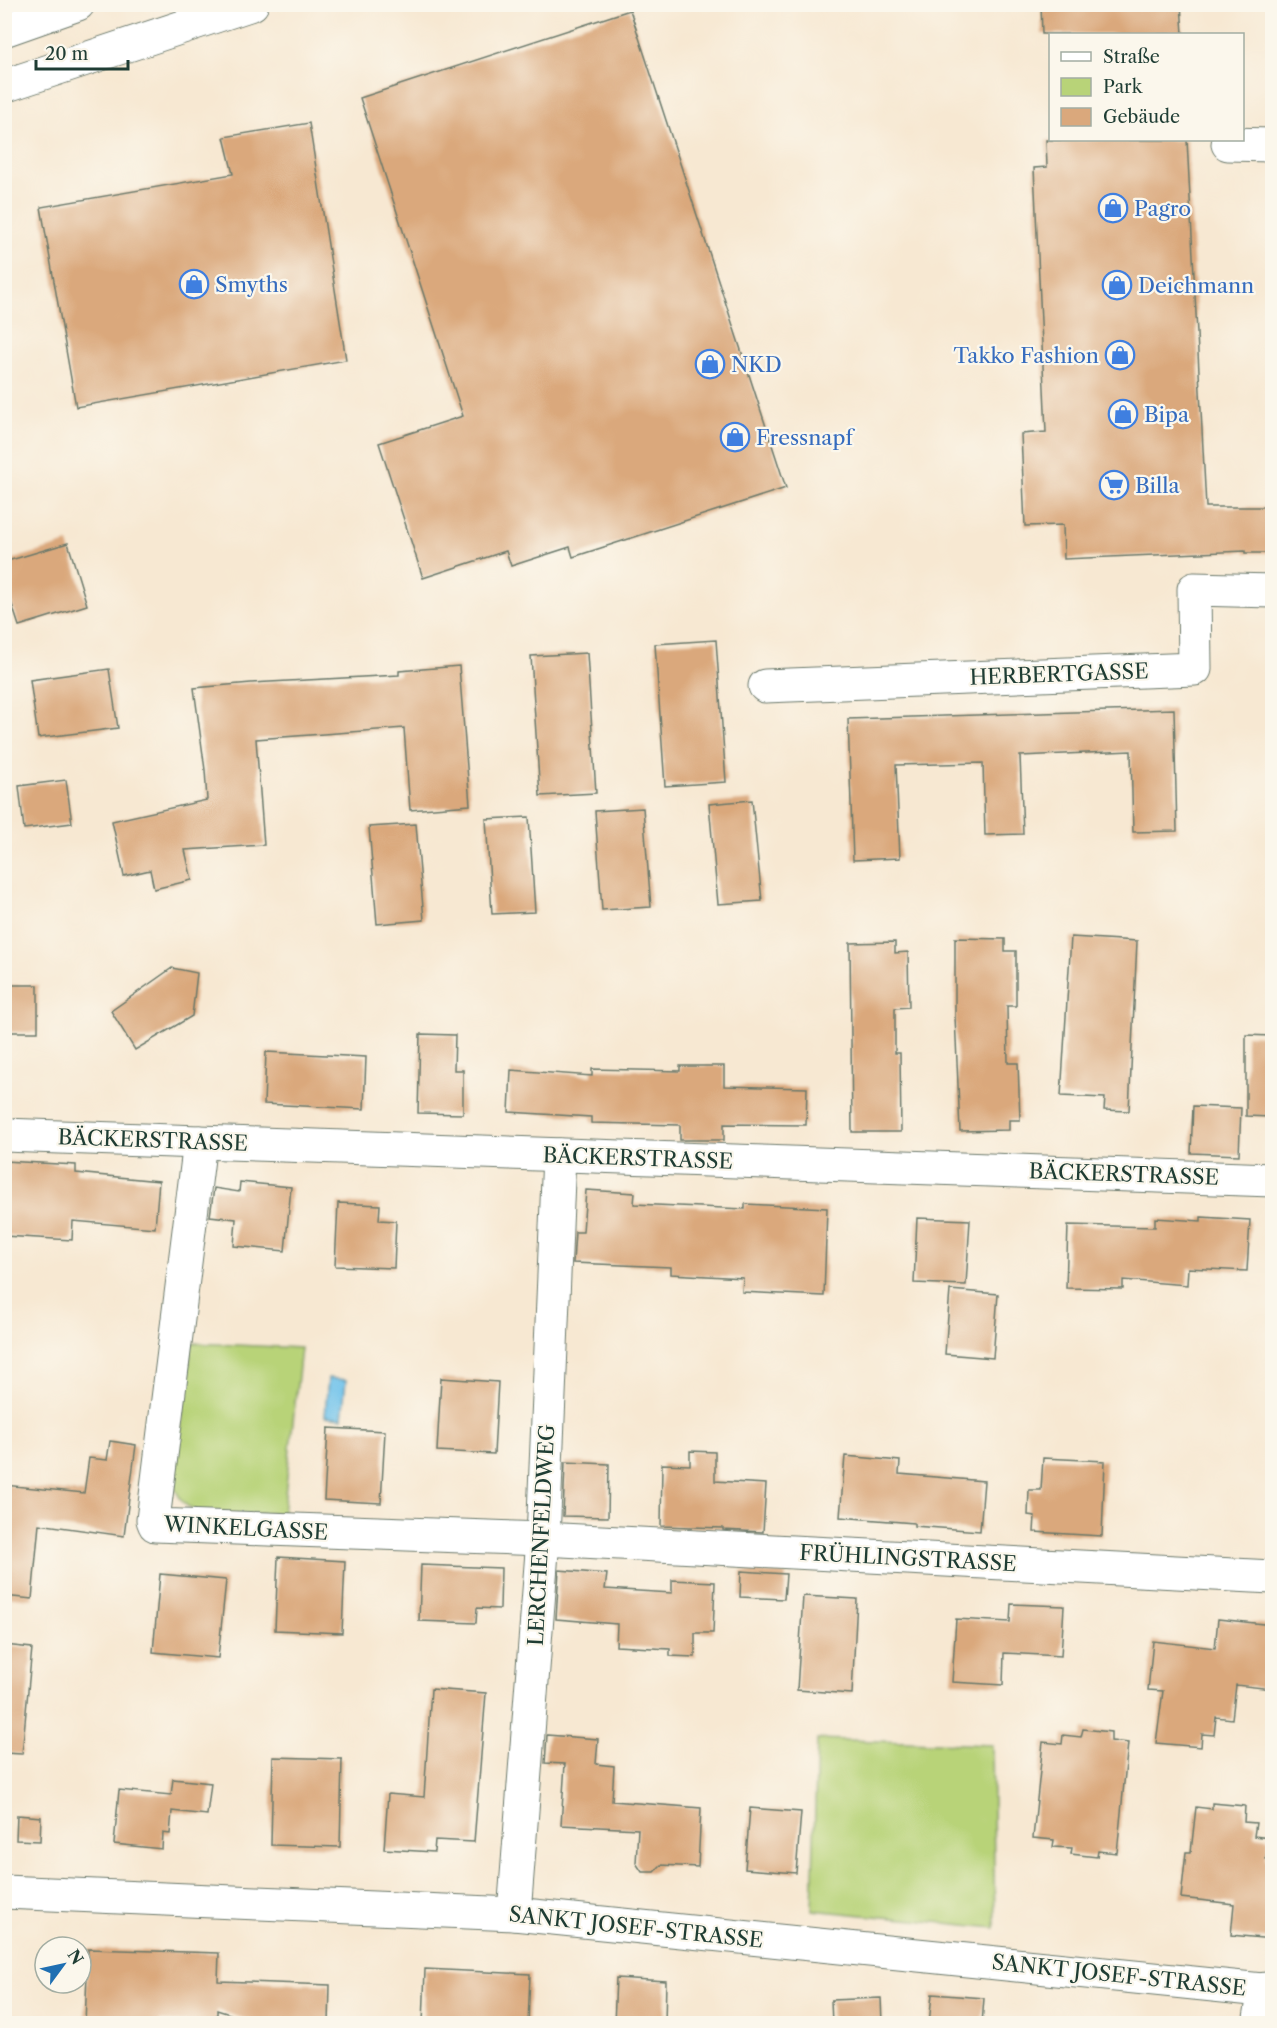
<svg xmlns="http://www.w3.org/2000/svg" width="1277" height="2028" font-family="'Libre Caslon Text',serif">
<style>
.green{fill:#b8d378;stroke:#6c8856;stroke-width:1.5}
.water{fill:#6fc2eb;stroke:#478090;stroke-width:1.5}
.building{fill:#daa87c}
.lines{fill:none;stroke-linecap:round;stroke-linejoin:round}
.minor-casing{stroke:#6b796b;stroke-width:35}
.major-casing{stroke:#6b796b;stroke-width:35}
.minor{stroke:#fff;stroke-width:33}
.major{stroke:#fff;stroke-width:33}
.labels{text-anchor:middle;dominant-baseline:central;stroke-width:4.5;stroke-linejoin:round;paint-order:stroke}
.shop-label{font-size:21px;fill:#366cbe;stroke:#fbf7ec;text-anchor:start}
.street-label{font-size:21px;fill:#1f3d34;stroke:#fbf7ec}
</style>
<rect width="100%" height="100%" fill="#fbf7ec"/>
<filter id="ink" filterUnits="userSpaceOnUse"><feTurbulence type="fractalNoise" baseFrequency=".0167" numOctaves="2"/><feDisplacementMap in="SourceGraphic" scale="12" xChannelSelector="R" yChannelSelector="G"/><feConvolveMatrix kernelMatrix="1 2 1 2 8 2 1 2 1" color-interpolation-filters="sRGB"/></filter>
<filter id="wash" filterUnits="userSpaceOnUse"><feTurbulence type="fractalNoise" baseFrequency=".008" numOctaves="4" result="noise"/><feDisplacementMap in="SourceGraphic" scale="24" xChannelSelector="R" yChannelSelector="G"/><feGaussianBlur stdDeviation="1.35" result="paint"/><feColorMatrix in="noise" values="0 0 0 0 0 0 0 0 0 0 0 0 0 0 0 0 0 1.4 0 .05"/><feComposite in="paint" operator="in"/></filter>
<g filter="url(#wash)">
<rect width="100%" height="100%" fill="#f7e8d2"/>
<g class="green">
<path d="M192,1343l109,5 -18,165c-22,0 -76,6 -93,-5 -9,-6 -12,-14 -17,-23z"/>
<path d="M817,1739l175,6 3,183 -183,-18z"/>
</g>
<path class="water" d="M328,1378l18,2 -4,38 -17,-2z"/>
<g id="blocks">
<g class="building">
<path d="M1041,4h140l2,30h-141z"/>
<path d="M630,10l156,478 -213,69 -3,-10 -59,19 -5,-15 -83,27 -44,-135 84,-27 -103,-318z"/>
<path d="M309,123l37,237 -270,47 -35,-200 192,-33 -9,-37z"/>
<path d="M1046,140h141l19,367h66v46h-27v-2l-181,8 -1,-34 -38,1 -4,-92 25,-2 -12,-264 13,-1z"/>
<path d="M68,543l19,62 -68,21 -15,-46v-18z"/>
<path d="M716,640l10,142 -61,4 -10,-142z"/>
<path d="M587,653l9,140 -56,3 -9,-140z"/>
<path d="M459,666l11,139 -60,5 -6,-82 -148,11 8,106 -79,5 7,30 -38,9 -4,-19 -26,6 -12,-55 95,-21 -2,-30 -11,-82 57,-5 148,-8v-4z"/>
<path d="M109,669l9,59 -80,10 -8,-58z"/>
<path d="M1174,709l3,122 -44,1 -2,-81 -111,5 3,78 -38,1 -2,-72 -87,2 4,93 -47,2 -5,-141z"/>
<path d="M66,780l6,43 -48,6 -5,-43z"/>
<path d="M752,800l10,101 -44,3 -9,-100z"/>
<path d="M643,808l8,99 -49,3 -7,-99z"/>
<path d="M529,817l6,95 -43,2 -6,-95z"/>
<path d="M416,824l8,96 -47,4 -8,-97z"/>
<path d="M1071,937l66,4 -8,170 -25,-1 1,-12 -44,-2z"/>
<path d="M955,938l50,1v12h11v55h-9l1,57h10l2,57h-11v10l-49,1 -5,-115z"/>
<path d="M895,942v11l13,-1 1,55 -14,1v45h5l1,79h-49l-2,-189z"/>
<path d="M172,968l25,5 -5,43 -57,34 -24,-39z"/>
<rect x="4" y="985" width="34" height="47"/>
<path d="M420,1034l35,1 -1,35h9v44l-45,-1z"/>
<path d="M1246,1035l25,1v81l-25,-1z"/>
<path d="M266,1052l100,5 -2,52 -100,-5z"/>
<path d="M680,1066h44v20l83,2 -1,37 -82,-1v16h-44v-15l-89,-2v-6l-82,-5 2,-42 81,6v-7l88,2z"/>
<path d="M1193,1106l48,2 -2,47 -48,-2z"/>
<path d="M4,1161l72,4v8l83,8 -4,47 -82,-7 -1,19 -68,-4z"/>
<path d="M240,1182l51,5 -6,64 -51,-5 2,-27 -26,-3 4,-28 25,4z"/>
<path d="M586,1190l49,3 -1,11 111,5v-5l82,4 -3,88 -82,-4 1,-14 -72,-4v-7l-98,-4 2,-31h8z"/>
<path d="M338,1203l42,2 -1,15 17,1 -2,47 -59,-2z"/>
<path d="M1201,1217l49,3 -3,51 -59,-3 -1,17 -64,-5v9l-57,-1 2,-63 87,2v-9l46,3z"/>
<path d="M917,1218l53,2 -4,65 -52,-2z"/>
<path d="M950,1290l48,4 -5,64 -48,-4z"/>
<path d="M441,1378l57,4 -4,72 -57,-3z"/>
<path d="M328,1428l57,3 -4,72 -57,-3z"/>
<path d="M110,1441l26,4 -12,91 -85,-12 -7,75 -28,-3v-111l80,8 5,-35 18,2z"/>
<path d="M690,1451l25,1v29l51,3 -3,48 -40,-2v-2l-62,-2 1,-62 28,1z"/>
<path d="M845,1456l55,5 -1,13 85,7 -4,50 -66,-5v-3l-74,-6z"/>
<path d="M1043,1458l62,3 -3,75 -68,-4 1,-16 -7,-1 1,-25h12z"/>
<path d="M565,1462l44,2 -1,53 -45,-1z"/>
<path d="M278,1557l67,4 -3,72 -67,-3z"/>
<path d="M421,1565l80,3 -1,41 -23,-1 -1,15 -57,-2z"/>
<path d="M559,1570l48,4 -2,15 67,4v-13l43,2 -2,51h-18v24l-25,-1v-7l-54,-3 1,-22 -61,-5z"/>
<path d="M741,1571l45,3 -2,25 -44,-2z"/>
<path d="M160,1574l66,6 -8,78 -65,-6z"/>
<path d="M803,1596l54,3 -5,95 -55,-4z"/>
<path d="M1011,1604l53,2 -3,50 -57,-3 -1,32 -51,-3 4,-63 54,3z"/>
<path d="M1218,1619l54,6v64l-36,-4 -4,34 -16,-2 -2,18 -12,-1 -1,13 -45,-4 7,-52 -15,-1 5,-49 62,7z"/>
<path d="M4,1645l28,3 -10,106 -18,-1z"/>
<path d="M431,1689l55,4 -12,149 -39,-2 -1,12 -50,-3 4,-55 36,3z"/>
<path d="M1083,1729l28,3v9l17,2 -11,110 -19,-2 -1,6 -26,-3 1,-6 -19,-1 1,-7 -21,-2 10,-96 19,2 1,-9 18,2z"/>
<path d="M547,1735l51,4 -2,25 18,2 -2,35 89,7 -3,59 -37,-2 -7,7h-12l-6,-9 2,-34 -77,-4 4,-61 -20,-1z"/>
<path d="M273,1757l69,2 -2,88 -69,-2z"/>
<path d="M173,1779l38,4 -4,32 -35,-4 -2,23 -7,-1 -1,16 -48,-5 5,-54 52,5z"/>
<path d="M1212,1803l33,3 -1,16 12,1 -2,13 15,2 -3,21 6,1v79l-41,-4 3,-31 -53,-6 5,-46h5l5,-45 16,2z"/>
<path d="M750,1808l51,4 -5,61 -51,-4z"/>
<path d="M17,1815l24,2 -1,24 -24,-1z"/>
<path d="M88,1949l131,4 -1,28 112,4 -1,39h-68l-44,-14v13l-57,-2v3h-75z"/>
<path d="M425,1969l105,5 -2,50h-105z"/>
<path d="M616,1978l50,3 -1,43h-51z"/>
<path d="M932,1994l52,4 -2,26h-53z"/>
<path d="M881,1998l1,26h-50l-1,-24z"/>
</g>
</g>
</g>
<g filter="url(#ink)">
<use href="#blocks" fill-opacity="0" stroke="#6b796b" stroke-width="1.5"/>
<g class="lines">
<g class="minor-casing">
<g id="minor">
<path d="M4,30l74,-26"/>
<path d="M1228,144l44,1"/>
<path d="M765,686l430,-17 -1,-80 78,2"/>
<path d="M4,1135l1268,45"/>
<path d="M200,1142l-47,378 2,5 388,14 729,38"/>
<path d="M4,1892l510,22 758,77"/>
<path d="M514,1914l29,-375 16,-384"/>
<path d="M1259,2024l6,-35"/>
</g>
</g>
<g class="major-casing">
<path id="major" d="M4,86l248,-82"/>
</g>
<use href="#minor" class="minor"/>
<use href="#major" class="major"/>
</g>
</g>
<defs>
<g id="shop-ring" transform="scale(1.5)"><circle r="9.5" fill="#fbf7ec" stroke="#3f7fe0" stroke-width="1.5"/><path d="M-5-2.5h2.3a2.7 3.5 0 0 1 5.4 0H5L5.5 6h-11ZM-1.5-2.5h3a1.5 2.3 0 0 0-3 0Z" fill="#3f7fe0"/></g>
<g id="supermarket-ring" transform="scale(1.5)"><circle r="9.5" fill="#fbf7ec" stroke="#3f7fe0" stroke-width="1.5"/><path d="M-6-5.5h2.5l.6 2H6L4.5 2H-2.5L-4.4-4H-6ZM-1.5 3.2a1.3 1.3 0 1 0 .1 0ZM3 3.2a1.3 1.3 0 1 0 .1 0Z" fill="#3f7fe0"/></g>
</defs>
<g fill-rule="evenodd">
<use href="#shop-ring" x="1113" y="208"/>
<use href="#shop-ring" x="194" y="284"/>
<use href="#shop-ring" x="1117" y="285"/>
<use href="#shop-ring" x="1120" y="355"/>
<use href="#shop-ring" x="710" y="364"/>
<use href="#shop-ring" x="1123" y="414"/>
<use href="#shop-ring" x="735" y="437"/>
<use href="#supermarket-ring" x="1114" y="485"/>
</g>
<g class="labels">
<g class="shop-label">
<text x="1134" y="208">Pagro</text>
<text x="215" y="284">Smyths</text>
<text x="1138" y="285">Deichmann</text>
<text x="1099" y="355" text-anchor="end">Takko Fashion</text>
<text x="731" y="364">NKD</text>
<text x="1144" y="414">Bipa</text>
<text x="756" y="437">Fressnapf</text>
<text x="1135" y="485">Billa</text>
</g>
<g class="street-label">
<text transform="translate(1059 674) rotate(-2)">HERBERTGASSE</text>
<text transform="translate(153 1140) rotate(2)">BÄCKERSTRASSE</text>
<text transform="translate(638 1158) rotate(2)">BÄCKERSTRASSE</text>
<text transform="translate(1124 1174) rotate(2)">BÄCKERSTRASSE</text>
<text transform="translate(246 1528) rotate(3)">WINKELGASSE</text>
<text transform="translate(541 1535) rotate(-87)">LERCHENFELDWEG</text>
<text transform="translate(908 1558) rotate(3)">FRÜHLINGSTRASSE</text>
<text transform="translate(636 1927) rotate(6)">SANKT JOSEF-STRASSE</text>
<text transform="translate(1119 1975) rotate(6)">SANKT JOSEF-STRASSE</text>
</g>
</g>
<rect width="1277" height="2028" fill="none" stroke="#fbf7ec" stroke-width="24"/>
<rect x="1049" y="33" width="195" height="108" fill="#fbf7ec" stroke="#a3ada2" stroke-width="1.5"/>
<rect x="1061" y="52" width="30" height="9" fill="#ffffff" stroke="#a3ada2" stroke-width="1.5"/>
<text x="1103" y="63" font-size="18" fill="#1f3d34">Straße</text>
<rect x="1061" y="78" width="30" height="18" fill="#b8d378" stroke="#a3ada2" stroke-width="1.5"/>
<text x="1103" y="93" font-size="18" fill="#1f3d34">Park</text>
<rect x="1061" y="108" width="30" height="18" fill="#daa87c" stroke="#a3ada2" stroke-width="1.5"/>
<text x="1103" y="123" font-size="18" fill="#1f3d34">Gebäude</text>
<g transform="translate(63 1965) rotate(57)"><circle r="28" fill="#fbf7ec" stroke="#a3ada2" stroke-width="1.5"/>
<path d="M0-4.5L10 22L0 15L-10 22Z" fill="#1f6fb2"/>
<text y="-9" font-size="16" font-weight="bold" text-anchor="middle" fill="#1f3d34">N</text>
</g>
<path d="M36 60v9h92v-9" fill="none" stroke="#1f3d34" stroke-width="3"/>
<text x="45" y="60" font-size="18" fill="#1f3d34" stroke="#fbf7ec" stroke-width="4.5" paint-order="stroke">20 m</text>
</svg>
